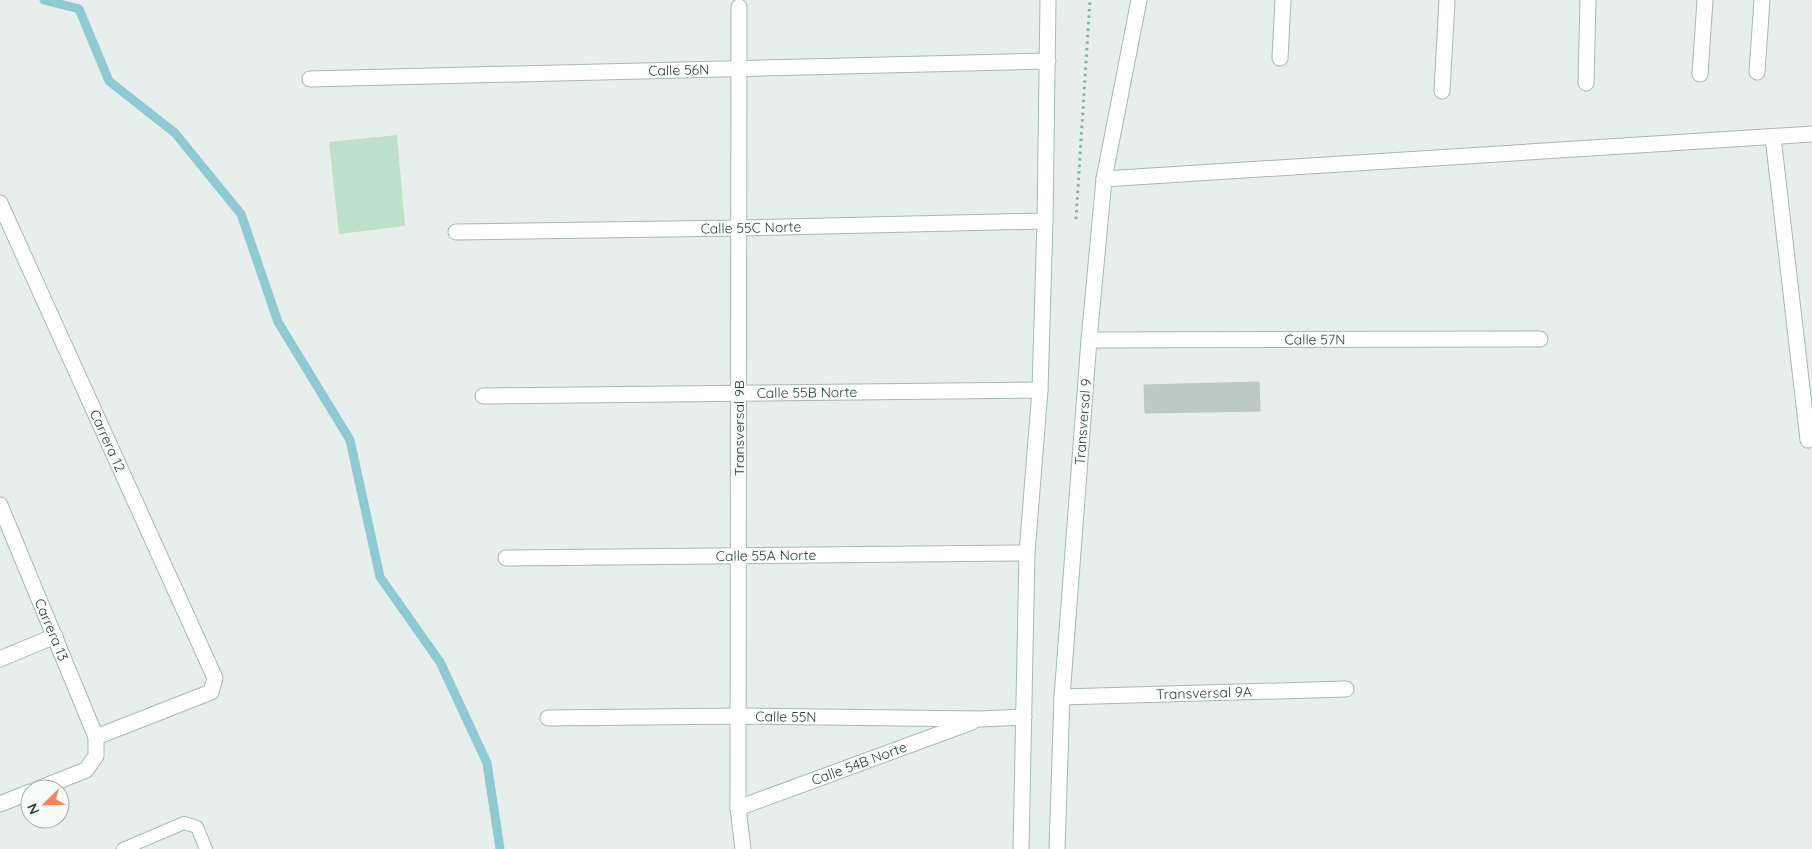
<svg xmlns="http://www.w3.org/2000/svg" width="1812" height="849" font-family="Quicksand,sans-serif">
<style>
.green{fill:#bfe0c8}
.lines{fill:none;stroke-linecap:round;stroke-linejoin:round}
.stream{stroke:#8ec9d4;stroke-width:9}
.building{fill:#bbcac4;stroke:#b8c9c2}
.lane-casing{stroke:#a8b8b2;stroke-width:14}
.street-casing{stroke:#a8b8b2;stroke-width:17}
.secondary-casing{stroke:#a4bbb3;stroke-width:17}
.path{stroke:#86b3a5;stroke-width:3;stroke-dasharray:2.5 4;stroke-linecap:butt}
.lane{stroke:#fff;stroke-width:12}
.street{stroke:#fff;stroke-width:15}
.secondary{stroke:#fff;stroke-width:15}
.labels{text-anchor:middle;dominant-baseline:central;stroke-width:4;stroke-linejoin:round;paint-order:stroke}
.street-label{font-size:14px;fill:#24423a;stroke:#f7fbf9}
</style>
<rect width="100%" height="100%" fill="#e6efeb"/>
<path class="green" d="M397,135l8,91 -66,8 -10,-92z"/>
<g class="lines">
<path class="stream" d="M44,0l35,9 30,72 66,52 66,81 37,108 72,118 30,137 60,85 47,101 13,86"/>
</g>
<path class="building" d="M1259,382l1,29 -115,2 -1,-28z"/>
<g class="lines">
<g class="lane-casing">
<path id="lane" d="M123,849l61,-26 13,4 9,22"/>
</g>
<g class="street-casing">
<g id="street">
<path d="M739,7l-1,801 5,41"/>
<path d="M1280,58l3,-58"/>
<path d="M1757,72l5,-72"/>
<path d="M1700,74l5,-74"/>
<path id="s1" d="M310,79l738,-18"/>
<path d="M1586,83l2,-83"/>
<path d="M1442,91l5,-91"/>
<path d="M1773,137l35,303"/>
<path d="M1104,179l708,-45"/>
<path id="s2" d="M0,203l215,475 -4,14 -115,45"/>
<path id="s3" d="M456,232l283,-4 306,-7"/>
<path id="s4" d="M1089,340l451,-1"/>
<path id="s5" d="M483,396l557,-6"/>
<path id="s6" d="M0,505l96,232v19l-10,14 -48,19"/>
<path id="s7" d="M506,558l521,-5"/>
<path d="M0,659l55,-23"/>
<path id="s8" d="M1062,697l284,-8"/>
<path id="s9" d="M548,718l191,-2 242,3 43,-2"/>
<path d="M0,804l30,-12"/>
<path id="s10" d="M738,808l234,-86"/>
</g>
</g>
<g class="secondary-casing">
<g id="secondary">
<path d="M1021,849l6,-296 13,-163 5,-169 3,-221"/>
<path id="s11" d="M1057,849l5,-152 27,-357 15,-161 35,-179"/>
</g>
</g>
<path class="path" d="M1076,219l14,-219"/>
<use href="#lane" class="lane"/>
<use href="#street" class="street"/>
<use href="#secondary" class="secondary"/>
</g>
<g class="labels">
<g class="street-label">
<text stroke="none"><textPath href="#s1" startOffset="369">Calle 56N</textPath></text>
<text stroke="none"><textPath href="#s3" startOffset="295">Calle 55C Norte</textPath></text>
<text stroke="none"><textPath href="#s4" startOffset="226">Calle 57N</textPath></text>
<text stroke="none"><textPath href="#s5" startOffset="324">Calle 55B Norte</textPath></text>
<text stroke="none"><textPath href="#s11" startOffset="428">Transversal 9</textPath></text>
<text transform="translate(739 428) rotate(-90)">Transversal 9B</text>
<text stroke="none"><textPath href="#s2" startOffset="261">Carrera 12</textPath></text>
<text stroke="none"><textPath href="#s7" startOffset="260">Calle 55A Norte</textPath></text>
<text stroke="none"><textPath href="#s6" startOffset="135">Carrera 13</textPath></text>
<text stroke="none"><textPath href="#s8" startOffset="142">Transversal 9A</textPath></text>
<text stroke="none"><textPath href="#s9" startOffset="238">Calle 55N</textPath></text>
<text stroke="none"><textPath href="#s10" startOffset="129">Calle 54B Norte</textPath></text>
</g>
</g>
<g transform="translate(45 804) rotate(247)"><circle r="24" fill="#f7fbf9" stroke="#a3b1ad"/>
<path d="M0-4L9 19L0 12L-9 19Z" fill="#f4845f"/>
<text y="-8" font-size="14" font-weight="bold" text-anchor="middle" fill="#24423a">N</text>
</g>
</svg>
